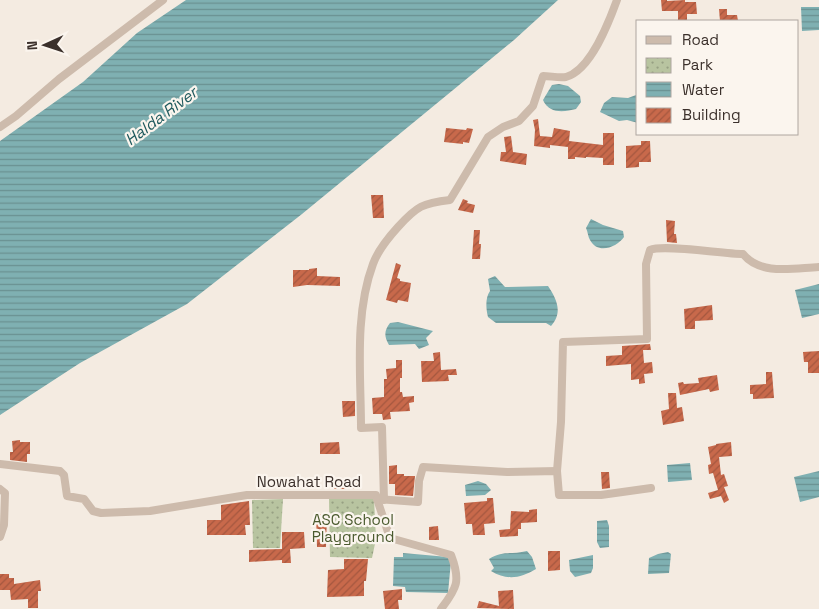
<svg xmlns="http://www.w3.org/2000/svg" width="819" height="609" font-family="'Space Grotesk',sans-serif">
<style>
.park{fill:url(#park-dots)}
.water{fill:url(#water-rules)}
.building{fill:url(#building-hatch)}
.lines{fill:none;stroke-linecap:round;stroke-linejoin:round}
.minor{stroke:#cdbbac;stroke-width:8}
.labels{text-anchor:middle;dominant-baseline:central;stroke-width:4.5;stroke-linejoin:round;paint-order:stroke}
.street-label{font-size:15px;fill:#3b302b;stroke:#fbf5ee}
.park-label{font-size:15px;fill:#4a5a2e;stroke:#fbf5ee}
.water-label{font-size:16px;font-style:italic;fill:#1f5a5e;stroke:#fbf5ee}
</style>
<defs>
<pattern id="park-dots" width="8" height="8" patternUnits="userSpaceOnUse" patternTransform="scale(1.25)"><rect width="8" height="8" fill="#b8c4a0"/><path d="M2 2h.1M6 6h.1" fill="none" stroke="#97a083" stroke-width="1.8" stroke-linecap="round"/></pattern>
<pattern id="water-rules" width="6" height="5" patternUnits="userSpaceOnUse" patternTransform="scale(1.25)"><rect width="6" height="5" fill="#7fb0b2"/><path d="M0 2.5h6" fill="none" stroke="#699091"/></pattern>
<pattern id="building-hatch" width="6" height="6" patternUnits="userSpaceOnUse" patternTransform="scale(1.25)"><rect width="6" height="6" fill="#c8694b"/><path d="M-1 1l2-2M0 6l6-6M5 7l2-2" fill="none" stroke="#a4573f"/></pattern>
</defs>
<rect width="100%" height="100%" fill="#f4ebe1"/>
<g class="park">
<path d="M329,498l45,1 2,40 -4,19 -42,-1z"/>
<path d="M283,499l-3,49h-27l-1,-48z"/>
</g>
<g class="water">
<path d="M186,0h372l-44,40 -212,174 -115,90 -107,59 -80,52v-274l83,-59 54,-49z"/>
<path d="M801,7h18v23l-17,1z"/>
<path d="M559,84l9,2 12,10 1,6 -5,7c-12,3 -27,5 -33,-9l9,-15z"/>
<path d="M636,95l2,1v27l-11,-3 -8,1 -19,-9 4,-9 8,-6 16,1z"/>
<path d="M591,219l12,6 20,6 1,6c-7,10 -26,18 -34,3 -2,-3 -2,-8 -4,-12z"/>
<path d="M495,276l10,11 43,-1c9,13 15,27 3,40l-5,-3h-50l-8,-6c-2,-8 -3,-19 2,-26l-2,-12z"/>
<path d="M819,284v30l-17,4 -7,-28z"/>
<path d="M398,322l35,9 -7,7 3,7 -10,4 -4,-5 -26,1c-5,-9 -5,-14 1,-22z"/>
<path d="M690,463l2,17 -24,2 -1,-17z"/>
<path d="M819,471v26l-19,5 -6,-25z"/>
<path d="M478,481l8,3 5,6 -6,5 -19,1 -1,-11z"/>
<path d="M607,520l2,6v21l-9,1 -3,-6v-21z"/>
<path d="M527,551l5,6 4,12c-15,9 -29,12 -45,2l3,-3 -5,-9c14,-9 23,-4 38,-8z"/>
<path d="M668,552l3,2 -2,19 -21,1 1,-16 9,-4z"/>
<path d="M403,553l45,4 3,4 -3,32 -42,-1 -1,-5 -12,-1 1,-29h9z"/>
<path d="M593,555v13l-2,5 -16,4 -5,-6 -1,-11z"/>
</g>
<g class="building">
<path d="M661,0h6v1l18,-1v2h11l1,12h-10v7h-9v-10h-16z"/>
<path d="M719,9h8v6h10l1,6h-18z"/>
<path d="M538,119l2,17 12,1 2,-9 16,3 -1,10 34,4v-12h11v32h-11v-7l-17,-1v1l-11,-1v2h-7v-12l-18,-2v3l-16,-2 1,-16 -2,-10z"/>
<path d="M446,128l20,2 1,-2 6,1 -4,14 -6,-1v2l-19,-2z"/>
<path d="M511,136l2,16 14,2 -1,11 -26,-4 1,-9h5l-2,-15z"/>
<path d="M641,141h9l1,21h-12v5l-13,1v-22l15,-1z"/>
<path d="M371,195h12l1,23h-11z"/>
<path d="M463,199l5,2 -1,2 8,2 -2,8 -15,-3z"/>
<path d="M666,220l9,1 -1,13h2l1,9 -10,-1z"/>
<path d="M474,230h6l-1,14h2l-1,15h-8z"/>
<path d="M396,263l5,2 -4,13 3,1v2l11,2 -3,19 -10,-2 -1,3 -11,-3z"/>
<path d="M317,268v8l23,1v9l-33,-1 -14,2v-17h16v-1z"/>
<path d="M712,305l1,15 -18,1v8h-10l-1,-20z"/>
<path d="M650,344l1,6h-8l1,13 8,-1 1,11 -9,1 1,9 -6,1v-5l-8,1v-16l-25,2v-10l16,-1v-9z"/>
<path d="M819,351v22h-11v-11h-4l-1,-10z"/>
<path d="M440,352l1,18 15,-1 1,6h-9l1,6 -27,1 -1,-21h13l-1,-8z"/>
<path d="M396,360h6v18h-2v14h2l1,5 11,-1v6l-5,1 1,8 -20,1 1,7 -8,1 -1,-6h-9l-1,-16 12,-1v-18h3l-1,-10 10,-1z"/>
<path d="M766,372h6l2,26 -21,1v-5h-3v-9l16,-1z"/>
<path d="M717,375l2,15 -9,2 -1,-3 -29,6 -2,-12 5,-1 1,2 15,-1 -1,-5z"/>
<path d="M668,393h8l1,15 5,-1 2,14 -21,4 -2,-14 8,-2z"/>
<path d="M342,401h13v15l-12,1z"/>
<path d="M20,440v2h10v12h-3v8l-17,-2v-8h3l-1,-11z"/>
<path d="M339,442l1,12h-20v-11z"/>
<path d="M731,442l1,14 -13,1 2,18 3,-1 4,12 -4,1 5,13 -5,3 -3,-7 -11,3 -2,-6 10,-3 -5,-17 -4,1 -1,-9 3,-1 -3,-17 8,-2v-1z"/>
<path d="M397,465v9h7v2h11l-2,20 -18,-1v-11h-6v-18z"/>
<path d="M601,472h8l1,16 -8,1z"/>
<path d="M359,483l1,6h-27l-1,-4z"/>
<path d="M487,498h6l2,25 -11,1 1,11h-12l-1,-11h-6l-2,-21 23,-2z"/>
<path d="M249,501l1,24h-5l1,10h-39v-15h14v-15z"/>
<path d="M537,509v13l-16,1v6h-3v7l-18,1 -1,-7 11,-1 1,-18 18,1v-2z"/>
<path d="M316,514h11l-1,33h-9z"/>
<path d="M438,526l1,14h-10v-13z"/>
<path d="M282,532h22l1,16 -15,1 1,14h-9v-3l-33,2v-12l33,-1z"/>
<path d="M548,551h12v19l-12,1z"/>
<path d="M344,559h24l-2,22h-2v15l-37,1 1,-27 16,-1z"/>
<path d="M0,574h9v4h5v6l26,-4 1,11h-3v17h-10v-9l-17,1 -1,-10h-10z"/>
<path d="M402,589v11h-4l1,9h-14l-2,-18z"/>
<path d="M513,590l1,19 -37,-1 2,-7 20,5 -1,-15z"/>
</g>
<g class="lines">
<g class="minor">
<path d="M0,127l16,-11 43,-37 104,-79"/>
<path d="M0,464l60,7 4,4 3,21 17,3 9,12 8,2 49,-2 97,-16h129l1,4 41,3 1,-21 4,-14 84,5 50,-1 2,24h42l50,-7"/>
<path d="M557,471l4,-49 2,-80 84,-3 -1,-75 4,-14c14,-6 73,4 93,4 18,22 51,14 76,13"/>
<path d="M0,489l5,4 -1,32 -4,12"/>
<path d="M377,499l13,39 61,17c10,26 6,33 -10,54"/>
<path d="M384,500l-2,-73 -21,1c0,-53 -7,-113 12,-164 5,-14 15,-26 25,-37 19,-21 25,-24 52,-27l38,-63 15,-10 16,-6 14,-15 10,-30c7,0 16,2 23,1 25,-7 43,-55 51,-77"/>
</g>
</g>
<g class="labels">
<g class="street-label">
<text x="309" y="481">Nowahat Road</text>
</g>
<g class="park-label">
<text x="353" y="519">ASC School<tspan x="353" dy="17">Playground</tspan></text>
</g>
<g class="water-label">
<text transform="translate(161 116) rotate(-37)">Halda River</text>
</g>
</g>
<rect x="636" y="20" width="162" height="115" fill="#fbf5ee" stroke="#aea6a0"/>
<rect x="646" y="36" width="25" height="8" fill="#cdbbac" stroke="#aea6a0"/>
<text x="682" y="45" font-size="15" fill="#3b302b">Road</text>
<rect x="646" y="58" width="25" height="15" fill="url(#park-dots)" stroke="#aea6a0"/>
<text x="682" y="70" font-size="15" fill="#3b302b">Park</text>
<rect x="646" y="82" width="25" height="15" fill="url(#water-rules)" stroke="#aea6a0"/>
<text x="682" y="95" font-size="15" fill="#3b302b">Water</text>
<rect x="646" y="108" width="25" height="15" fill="url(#building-hatch)" stroke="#aea6a0"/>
<text x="682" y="120" font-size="15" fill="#3b302b">Building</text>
<g transform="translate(45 45) rotate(267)" stroke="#fbf5ee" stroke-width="4" paint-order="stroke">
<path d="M0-4L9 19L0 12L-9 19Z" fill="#3b302b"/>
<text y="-8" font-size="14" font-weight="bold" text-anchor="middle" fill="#3b302b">N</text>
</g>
</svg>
